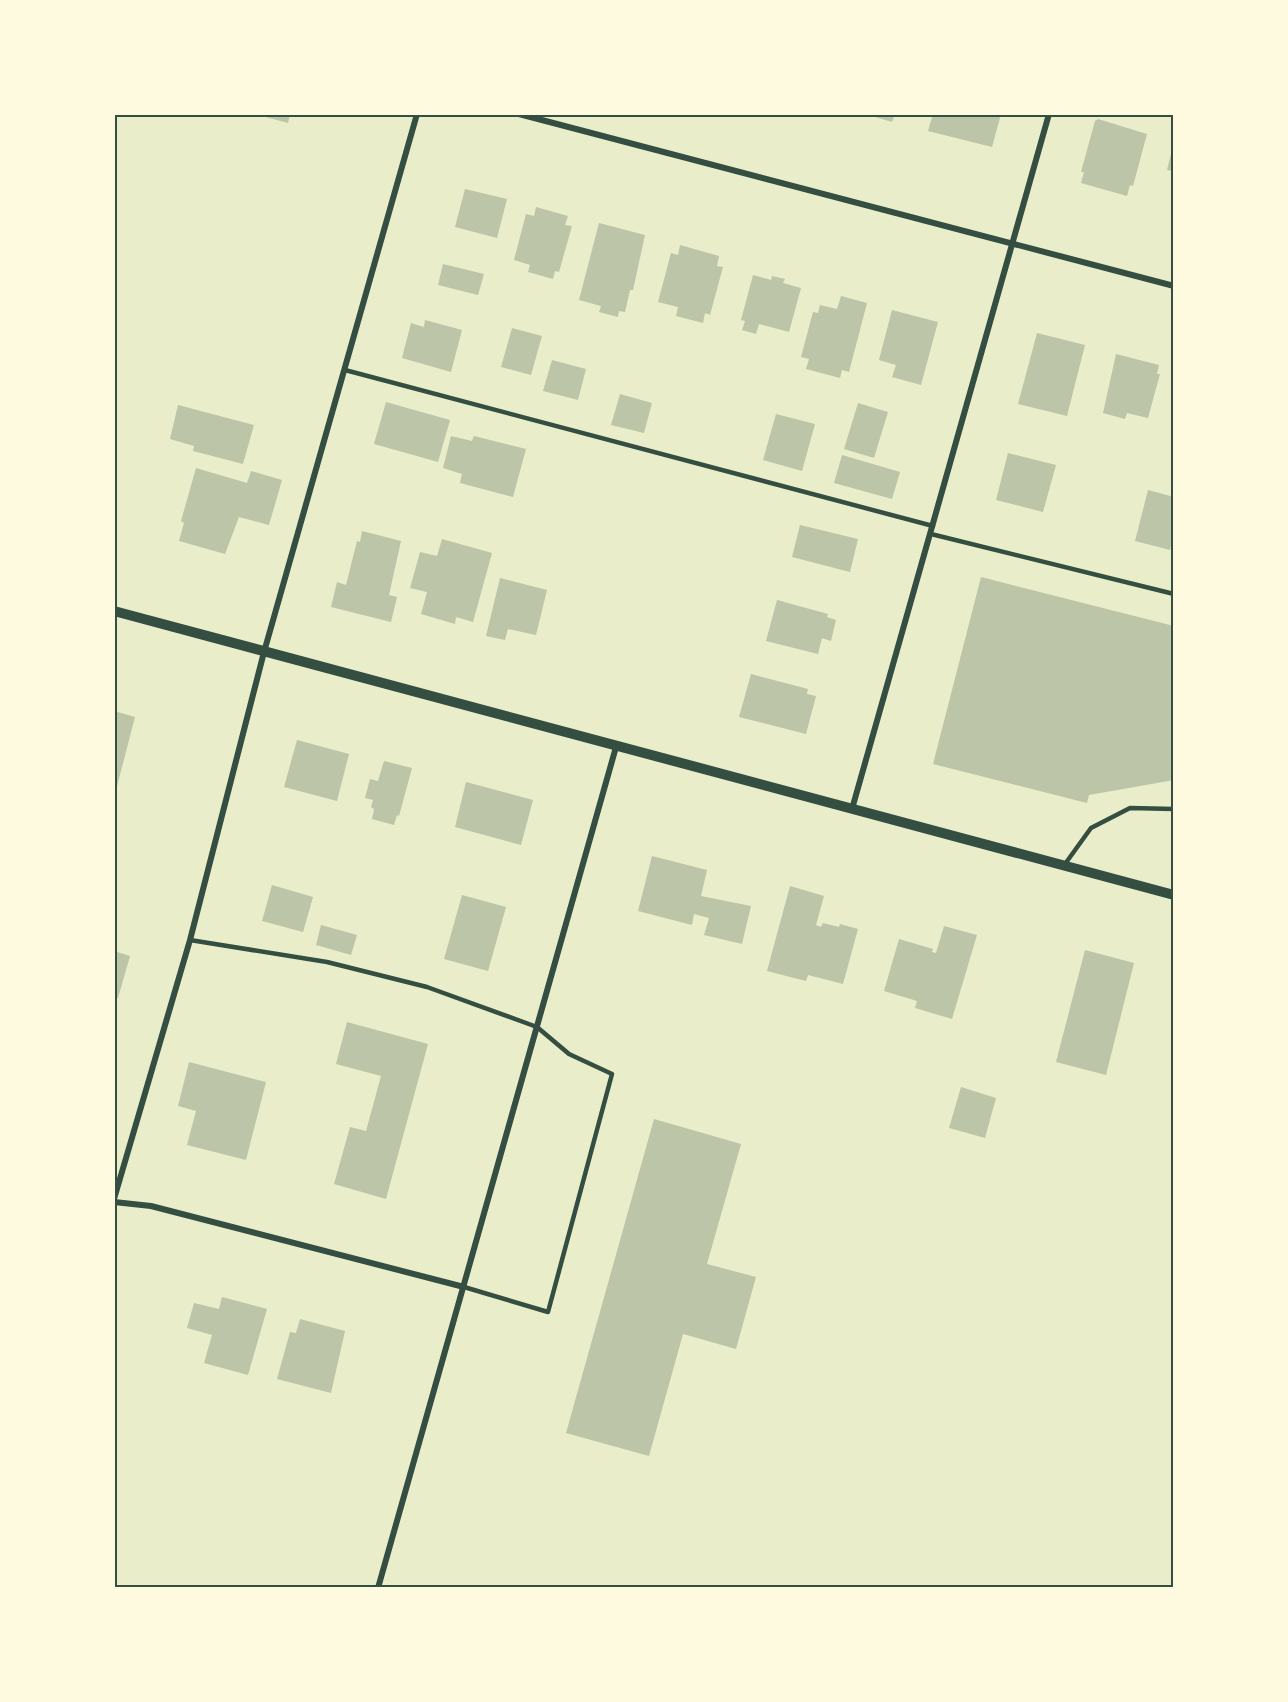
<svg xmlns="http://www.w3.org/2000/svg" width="1288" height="1702" font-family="Signika,sans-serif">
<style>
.building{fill:#bcc5a7}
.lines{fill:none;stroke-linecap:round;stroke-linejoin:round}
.service{stroke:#344e41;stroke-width:4.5}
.minor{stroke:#344e41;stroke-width:6}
.tertiary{stroke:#344e41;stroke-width:10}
.neatline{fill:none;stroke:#344e41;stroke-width:2}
</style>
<rect width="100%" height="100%" fill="#e9edc9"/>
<g class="building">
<path d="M254,114h36l-2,9z"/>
<path d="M865,114h30l-3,8z"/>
<path d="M933,114h68l-9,33 -64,-16z"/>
<path d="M1098,119l49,15 -14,52 -3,-1 -3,11 -46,-13 3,-11h-3l14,-51z"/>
<path d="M1173,146l1,1v24l-7,-1z"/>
<path d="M465,189l42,10 -10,39 -42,-11z"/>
<path d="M536,207l32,9 -3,9 7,1 -13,46 -4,-1 -2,8 -25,-7 2,-7 -16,-5 12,-46 8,2z"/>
<path d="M599,223l46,12 -12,55h-3l-5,22 -6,-1 -1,6 -19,-5 2,-6 -22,-6z"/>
<path d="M680,245l39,11 -2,10 6,1 -13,48 -5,-2 -2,10 -27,-7 2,-9 -20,-5 13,-49 7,2z"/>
<path d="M443,264l41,10 -6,21 -40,-10z"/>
<path d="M753,275l18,5 1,-4 13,3 -2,4 18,5 -12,44 -30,-8 -3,10 -14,-4 3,-9 -4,-1z"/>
<path d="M841,296l26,7 -18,69 -7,-2 -2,8 -34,-9 3,-10 -8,-2 12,-45 5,1 2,-8 17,4z"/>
<path d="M892,310l46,12 -17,63 -29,-8 4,-12 -17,-5z"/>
<path d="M425,320l37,10 -11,42 -49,-14 9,-35 13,4z"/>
<path d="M512,328l30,8 -11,39 -30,-8z"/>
<path d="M1037,333l48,12 -18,71 -49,-12z"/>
<path d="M1116,354l43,11 -2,9h3l-12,44 -21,-5 -2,6 -22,-6z"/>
<path d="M552,360l34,9 -8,31 -35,-9z"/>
<path d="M620,394l32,9 -8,30 -33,-8z"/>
<path d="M386,402l64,18 -12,42 -64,-18z"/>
<path d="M858,403l30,9 -14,46 -30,-9z"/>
<path d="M178,405l76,20 -11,39 -50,-13 1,-5 -24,-7z"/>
<path d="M776,414l39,10 -13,47 -39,-11z"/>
<path d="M451,436l21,5 2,-5 52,13 -13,48 -53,-14 2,-9 -19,-6z"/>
<path d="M1008,453l48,12 -13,47 -47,-12z"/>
<path d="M842,455l58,17 -8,27 -58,-16z"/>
<path d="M196,468l51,15 4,-12 31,9 -13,45 -30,-8 -14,37 -46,-13 5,-18 -3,-2z"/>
<path d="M1148,490l26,7v37l-4,16 -35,-9z"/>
<path d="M800,525l58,14 -8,33 -58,-15z"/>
<path d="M362,531l39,10 -12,54 8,2 -6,25 -60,-15 6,-25 9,3 11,-44 3,1z"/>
<path d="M442,539l50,14 -19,69 -17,-5 -1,7 -34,-10 6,-22 -17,-4 10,-36 17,4z"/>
<path d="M981,577l193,49v154l-85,15 -2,8 -154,-39z"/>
<path d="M500,578l47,12 -11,45 -28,-6 -3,11 -19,-4z"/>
<path d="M777,600l51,14 -1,3 9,3 -5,21 -9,-3 -4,16 -52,-13z"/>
<path d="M751,674l57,15 -1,5 9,2 -10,38 -67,-17z"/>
<path d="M114,711l21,6 -20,77h-1z"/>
<path d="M297,740l52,14 -12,47 -53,-14z"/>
<path d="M384,761l28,7 -13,48 -2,-1 -3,10 -22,-6 2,-10 -3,-2 2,-7 -8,-2 5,-19 8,2z"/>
<path d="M466,782l67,18 -12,45 -66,-18z"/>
<path d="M652,856l55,14 -6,26 50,10 -9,38 -38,-9 5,-17 -15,-4 -2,11 -54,-14z"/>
<path d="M272,885l41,12 -10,35 -41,-11z"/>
<path d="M790,886l34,10 -8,29 5,2 2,-4 16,4 1,-3 18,5 -15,55 -35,-9 -2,6 -39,-10z"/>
<path d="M462,895l44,12 -18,64 -44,-12z"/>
<path d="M321,925l36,10 -6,20 -35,-10z"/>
<path d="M944,926l33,9 -25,84 -37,-11 2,-7 -33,-10 15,-52 34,10 -1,3 4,1z"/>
<path d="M1085,950l49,13 -28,112 -50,-13z"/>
<path d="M114,951l16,5 -12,42 -4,-1z"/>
<path d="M347,1022l81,22 -42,155 -52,-15 16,-57 16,4 15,-55 -45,-12z"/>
<path d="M189,1062l77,20 -20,78 -59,-15 9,-34 -18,-5z"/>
<path d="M961,1087l35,11 -11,40 -36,-10z"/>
<path d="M654,1119l87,25 -34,120 49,13 -20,72 -53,-15 -34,122 -83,-23z"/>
<path d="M222,1297l45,12 -19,66 -44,-12 8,-28 -25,-7 7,-25 25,6z"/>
<path d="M300,1319l45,12 -14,62 -54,-14 13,-47 6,1z"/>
</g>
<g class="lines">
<g class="service">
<path d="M345,370l588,156"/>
<path d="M931,534l243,60"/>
<path d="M1065,864l26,-36 39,-20 44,1"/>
<path d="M190,940l137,22 100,25 110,40 32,27 43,20 -64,238 -84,-25"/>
</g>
<g class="minor">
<path d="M519,114l655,172"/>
<path d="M852,809l197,-695"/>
<path d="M114,1199l76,-259 74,-288 153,-538"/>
<path d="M114,1202l37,4 313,81"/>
<path d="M378,1588l238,-841"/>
</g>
<path class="tertiary" d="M114,611l1060,284"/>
</g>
<rect width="1288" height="1702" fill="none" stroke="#fefae0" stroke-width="231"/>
<rect x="116" y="116" width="1056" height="1470" class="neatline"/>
</svg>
